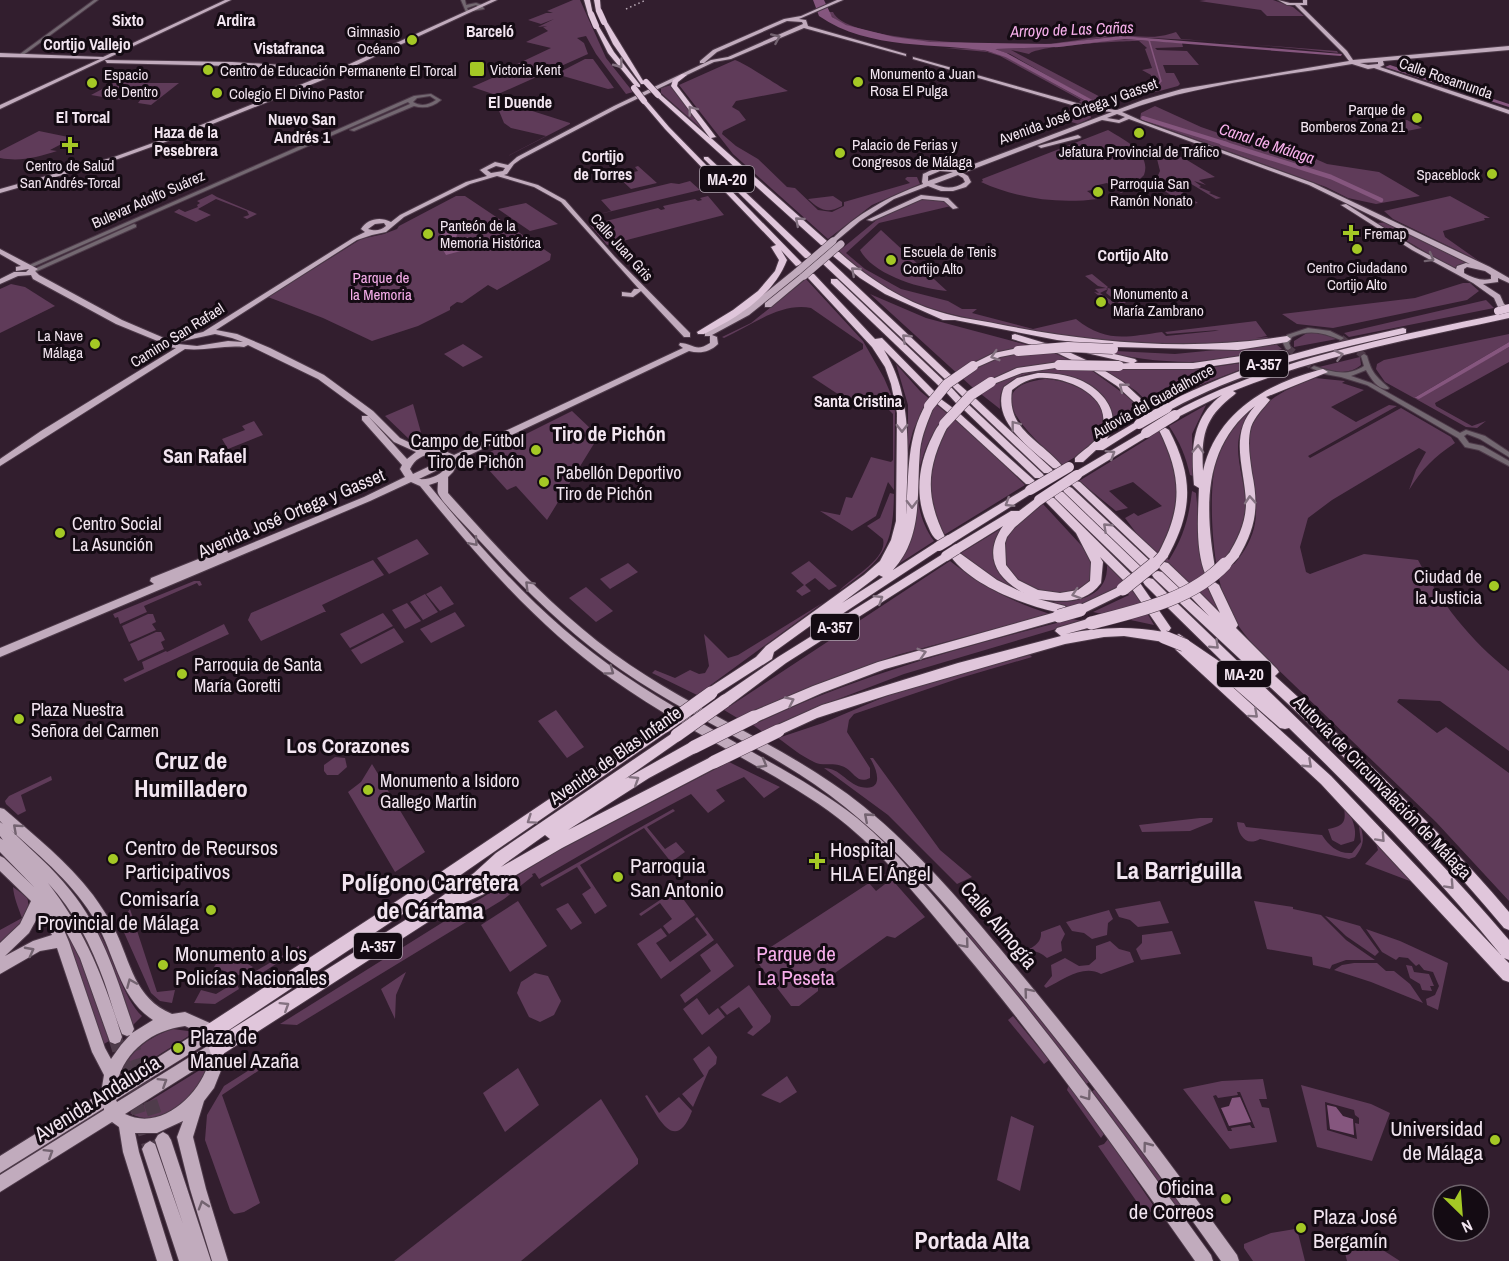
<svg xmlns="http://www.w3.org/2000/svg" width="1509" height="1261" font-family="'Archivo Narrow',sans-serif">
<style>
.green{fill:#5f3b59;fill-rule:evenodd}
.water{fill:#85567e}
.lines{fill:none;stroke-linecap:round;stroke-linejoin:round}
.stream{stroke:#85567e;stroke-width:1.5}
.canal-far1{stroke:#85567e;stroke-width:4}
.canal{stroke:#85567e;stroke-width:4.5}
.minor-tunnel{stroke:#4f3c4b;stroke-width:7;stroke-dasharray:7 4;stroke-linecap:butt}
.major-tunnel{stroke:#4f3c4b;stroke-width:14;stroke-dasharray:14 8;stroke-linecap:butt}
.minor-casing{stroke:#4d3a49;stroke-width:2}
.major-casing{stroke:#4d3a49;stroke-width:2}
.highway-casing{stroke:#4d3a49;stroke-width:2}
.minor{fill:#736871;fill-rule:evenodd}
.major{fill:#c1abbd;fill-rule:evenodd}
.highway{fill:#e0c6db;fill-rule:evenodd}
.rail{stroke:#b8a9b5;stroke-width:1.5;stroke-dasharray:1.5 3;stroke-linecap:butt}
.major-bridge-casing{stroke:#4d3a49;stroke-width:8;stroke-linecap:butt}
.highway-bridge-far3-casing{stroke:#4d3a49;stroke-width:7;stroke-linecap:butt}
.highway-bridge-far2-casing{stroke:#4d3a49;stroke-width:8;stroke-linecap:butt}
.highway-bridge-far1-casing{stroke:#4d3a49;stroke-width:11;stroke-linecap:butt}
.highway-bridge-casing{stroke:#4d3a49;stroke-width:14;stroke-linecap:butt}
.major-bridge{stroke:#c1abbd;stroke-width:7}
.highway-bridge-far3{stroke:#e0c6db;stroke-width:6}
.highway-bridge-far2{stroke:#e0c6db;stroke-width:8}
.highway-bridge-far1{stroke:#e0c6db;stroke-width:10}
.highway-bridge{stroke:#e0c6db;stroke-width:13}
.oneway{stroke:#736370}
.oneway2{stroke:#847281}
.poi-dot{fill:#a4c825;stroke:#140b13;stroke-width:2}
.labels{text-anchor:middle;dominant-baseline:central;stroke-width:6;stroke-linejoin:round;paint-order:stroke}
.far-poi-label{font-size:15px;fill:#f2e5f0;stroke:#140b13;text-anchor:start}
.far-street-label{font-size:15px;fill:#f2e5f0;stroke:#140b13}
.far-park-label{font-size:15px;fill:#f7aeeb;stroke:#140b13}
.far-neighbourhood-label{font-size:16px;font-weight:bold;fill:#f2e5f0;stroke:#140b13}
.far-water-label{font-size:16px;font-style:italic;fill:#f8b0ec;stroke:#140b13}
.shield{fill:#140b13;stroke:#afa4ae;stroke-width:1.5}
.shield-label{font-size:16px;font-weight:bold;fill:#f2e5f0}
.poi-label{font-size:18px;fill:#f2e5f0;stroke:#140b13;text-anchor:start}
.street-label{font-size:18px;fill:#f2e5f0;stroke:#140b13}
.neighbourhood-label{font-size:20px;font-weight:bold;fill:#f2e5f0;stroke:#140b13}
.quarter-label{font-size:21px;font-weight:bold;fill:#f2e5f0;stroke:#140b13}
.near-poi-label{font-size:21px;fill:#f2e5f0;stroke:#140b13;text-anchor:start}
.near-street-label{font-size:21px;fill:#f2e5f0;stroke:#140b13}
.near-park-label{font-size:21px;fill:#f7aeeb;stroke:#140b13}
.district-label{font-size:24px;font-weight:bold;fill:#f2e5f0;stroke:#140b13}
.near-neighbourhood-label{font-size:24px;font-weight:bold;fill:#f2e5f0;stroke:#140b13}
</style>
<rect width="100%" height="100%" fill="#321e2e"/>
<g class="green">
<path d="M573,0h7l26,58 27,34 -7,2 -30,-40 -10,-18 -9,2 7,5 4,11 -92,41 -24,-8 45,-20 3,1 -5,-3 36,-17 -25,-6 22,-11 -5,-4 4,-1 -9,1 16,-8 -13,5 -13,-4 18,-7h7l-6,-2z"/>
<path d="M1206,0h67l20,7 11,9h-37l-6,-6 -62,-9z"/>
<path d="M828,12h5c14,32 177,33 212,32 20,-1 39,-6 59,-8 29,-3 45,6 72,-4l5,7 156,12 1,2c-70,-8 -142,-14 -213,-16 -24,-1 -48,6 -72,7 -43,2 -200,4 -225,-32z"/>
<path d="M1119,39l63,4 1,4 -28,1 2,2 30,1 12,14h-36l3,8h8l6,11 -2,2 -22,6 -8,-3 6,-8h-3v-6l-9,-5 10,-2 -7,-19 2,-1 -8,-7c-18,0 -100,4 -110,13l-18,-4 99,52 -11,3 -89,-51 -17,-5 66,-2z"/>
<path d="M945,48l32,1 26,6 95,53 -19,-6 2,-2 -81,-44 -13,-4z"/>
<path d="M585,59h8l21,29 -6,1 -52,-15z"/>
<path d="M735,60c8,2 42,25 53,31l-52,10 -4,6 7,4 7,9 -23,11 -1,3 14,12 22,13 29,28 8,1 23,22 14,2 12,-6v-4l66,-19 -5,-4 2,-2h10l3,7 -48,21 -44,34 -95,-85 -54,-69z"/>
<path d="M129,77h21l-6,6h35l-28,22 -13,-2 3,-4 -18,-1 -3,2 -29,-5 28,-15z"/>
<path d="M671,85l40,52 -50,-44v-5z"/>
<path d="M498,100l72,23v1l-70,36 46,-24 -35,-8 -7,-5 -9,-22z"/>
<path d="M1155,106l46,21 58,20 50,9 18,8 52,8 41,24 -44,8 -28,-6 -22,-11 -186,-68 1,-6z"/>
<path d="M1073,107l17,4 1,7 -13,6 -20,-6z"/>
<path d="M1407,120l15,8 -30,6 -17,-8z"/>
<path d="M1108,130c15,9 44,23 36,45l-14,14 -9,4 -14,-10 -9,2 3,3 -14,3 11,8c-40,5 -80,0 -117,-17l2,-1 -1,-2z"/>
<path d="M39,131l34,7 -23,12 7,1c-20,6 -36,11 -57,7v-7z"/>
<path d="M1182,157l33,20 -16,3 7,5 -12,-4 7,5 -2,1 12,5 -2,1 12,5 -5,1 -28,-17 -16,3 26,18 -12,2 -32,-21 6,-13 -3,-12z"/>
<path d="M638,166l19,17 -26,6 -14,-13 21,-5 -3,-4z"/>
<path d="M690,181l10,9 -117,28 28,-7 -10,-11 70,-17 8,1z"/>
<path d="M212,194l5,3 40,17 -10,5 -4,-2 6,-2 -2,-4 -31,-12 -18,10 13,6 -15,7 -22,-10 5,-3 6,3 13,-5 -1,-2 3,-2 -3,-2z"/>
<path d="M456,196h9l86,58 -1,6 -53,30 -9,-5 -26,18 -5,-1 -7,5v3l-32,16 -46,15 -49,-23 -55,-21 93,-58 23,-5 13,-5 2,-3z"/>
<path d="M708,196l16,19 -101,26 -2,-3 -5,1 2,3 -11,3 -17,-20 68,-17 3,2 4,-1 -2,-3 32,-7 3,2 4,-1 -2,-2z"/>
<path d="M833,196l9,6v4c-15,8 -22,4 -34,-7z"/>
<path d="M1450,196l40,22h-6l1,2 -42,11 2,6 34,24 -86,-42 -9,-8z"/>
<path d="M923,198l21,2 7,6 -72,17 -33,30 19,16 36,20 47,12 14,8h15l-5,4 61,16 43,-10c30,24 50,18 86,13l4,4 49,-5 4,-1 -52,4 -2,-2 91,-11 11,15 -11,2 11,-1 4,3c-95,8 -189,4 -282,-17 -31,-7 -63,-14 -92,-28 -21,-11 -41,-27 -58,-44l40,-33z"/>
<path d="M526,203l32,21 -28,7 -32,-22z"/>
<path d="M1388,222l85,42h-13l-6,5 -77,-46z"/>
<path d="M881,230l66,61c-26,-2 -74,-16 -87,-41z"/>
<path d="M1092,274l16,13 -2,2 3,-1 17,15 -6,1 -14,-11 2,-4 -8,4 18,12 -6,1 -18,-14 5,1 -4,-4 11,-1 -8,-2 -13,-10z"/>
<path d="M806,279l57,62 21,37 9,21 2,13 -1,78 -6,-8 -12,34 -24,15 -32,-20 20,4 6,-18 6,1 19,-41 20,5 2,-2v-46l-5,-5 -31,1 -4,-6 -41,-27 51,-28v-5l-52,-36c-30,-6 -61,18 -87,30l-2,-1 29,-14z"/>
<path d="M1463,283h7l9,8 -12,9 -134,28 -36,-4 -15,-10 133,-16z"/>
<path d="M11,284l14,3 30,19 -55,27v-44z"/>
<path d="M870,294l56,24 124,33 41,19 40,29 21,22 16,24 11,34 -4,43 -16,30 10,8c14,-22 20,-42 23,-69l4,2 8,79 14,38 -78,-72 -15,-20 9,-5 4,3 24,-10 -29,-24 -24,9 19,17 -12,3 -37,-30 70,-43 -14,-19 -24,15c1,-11 2,-21 -4,-31 -17,-29 -86,-45 -105,-12 -3,6 -2,12 -2,18l-28,-22z"/>
<path d="M1486,300l8,8 -145,29 -5,-4z"/>
<path d="M1307,333h16l14,6 -43,8v-6z"/>
<path d="M1509,334v8l-95,56 -29,-16 -9,-13 1,-5 7,-4z"/>
<path d="M463,344l20,13 -20,10 -19,-13z"/>
<path d="M1276,344l6,5c-64,18 -123,16 -187,1l80,4z"/>
<path d="M1509,347v15l-74,41 1,3 36,20 14,-5 -9,7 -11,-1 -50,-28z"/>
<path d="M1360,357l1,8c-12,10 -29,8 -42,2z"/>
<path d="M1268,359l-73,28 -41,21 -18,-17 -35,-24 106,1z"/>
<path d="M896,364l24,27 58,48 47,46 -81,50c-22,-43 -12,-68 -4,-112 -25,34 -32,83 -6,118l-40,26c28,-30 19,-64 22,-102 1,-20 6,-40 9,-60l-12,26 -5,19v-45z"/>
<path d="M1315,378l30,3 -3,2 22,7 -33,17 25,15 33,-17 8,1 -89,50 2,2 91,-50 50,29 4,6c-21,14 -33,26 -46,47l7,-20 10,-18 -7,-4 -87,52 -24,18 -8,29 6,25 4,2 54,-20 54,6c23,43 52,80 91,111v80l-69,-50 -41,-2 -2,3 40,31 9,-6 63,46v128l-73,-79 -175,-169c-16,-17 -30,-34 -37,-57 -12,-33 -16,-102 -8,-136 5,-18 19,-38 33,-49 -5,11 -11,23 -11,36 0,25 12,50 7,75 -4,14 -11,26 -18,38l7,4c10,-11 19,-27 21,-41 7,-37 -24,-84 8,-116 14,-14 33,-22 52,-29z"/>
<path d="M1045,379c26,1 70,19 57,53 -5,15 -28,25 -40,33 -24,-24 -91,-77 -17,-86z"/>
<path d="M413,404l9,32 -12,4 -25,-24z"/>
<path d="M1206,405l-14,29 1,42 -3,-1c-4,-18 -10,-33 -21,-49z"/>
<path d="M572,411l19,18 4,13 -48,78 -31,-34 -9,4 -29,-32z"/>
<path d="M254,421l9,14 -35,14 -6,-10 23,-9 -3,-4z"/>
<path d="M890,493l4,1c-1,55 -11,66 -55,97 11,-13 49,-32 44,-52l-16,-13 13,-8z"/>
<path d="M1043,504l49,53v22c-38,38 -113,-7 -82,-48 9,-12 22,-20 33,-27z"/>
<path d="M1002,528c-4,8 -11,19 -8,29 3,9 20,29 28,35 -23,-6 -44,-23 -61,-39z"/>
<path d="M417,539l12,15 -40,20 -12,-16z"/>
<path d="M373,560l11,15 -62,30 4,7h-2l-63,29 -13,-21 3,-7z"/>
<path d="M809,561l28,25 -8,4 -14,-12 -10,7 6,6 -9,5 -6,-5 8,-6 -13,-12z"/>
<path d="M950,561c31,24 61,41 100,53l-153,41 -72,26 -86,38 -15,-9z"/>
<path d="M628,563l10,9 -28,17 -10,-10z"/>
<path d="M1107,564l31,33 16,28 -61,-13 36,-17 -9,-9 -26,14 -24,8 -20,-6c25,1 59,-4 57,-38z"/>
<path d="M194,581h6l2,4 -3,1 -2,-3 -53,23 3,6 -27,12 -2,-7 -3,1 -2,-4z"/>
<path d="M441,586l13,18 -14,7 -14,-17z"/>
<path d="M586,587l27,24 -17,11 -27,-24z"/>
<path d="M425,594l13,18 -15,8 -13,-18z"/>
<path d="M824,602l-127,93 -45,-22 3,-3 20,8 15,-8 9,4 6,-1 4,-7 -5,-32 24,24 10,-3z"/>
<path d="M407,603l14,18 -16,8 -13,-19z"/>
<path d="M455,612l10,14 -34,17 -11,-14z"/>
<path d="M383,613l10,13 -43,22 -10,-14z"/>
<path d="M148,614h5l3,8 -4,2 4,6 -27,12 -7,-16z"/>
<path d="M1072,619l11,2 -179,53 -84,32 -56,27 -11,-8c102,-49 209,-78 319,-106z"/>
<path d="M224,624l5,10 -104,48 -2,-3 21,-10 -2,-7 24,-11 1,1z"/>
<path d="M394,628l10,14 -43,22 -10,-14z"/>
<path d="M156,632h5l4,8 -4,2 3,7 -26,12 -8,-17z"/>
<path d="M1030,655l2,2 -72,21 -106,36 -5,6 -2,12 23,36v10c-12,6 -15,-4 -24,-10 -12,-7 -23,-1 -32,-6 -13,-6 -25,-16 -36,-24l45,-15 66,-28 69,-22z"/>
<path d="M556,710l28,37 -17,11 -29,-37z"/>
<path d="M335,757l10,1 2,9 -9,8h-11l-3,-4v-6z"/>
<path d="M870,758h3l67,92 32,27 -15,7 -69,-69 -64,-47c16,0 22,15 37,19 24,5 16,-18 9,-29z"/>
<path d="M729,762l51,25 -16,11 -20,-21 -28,13 9,11 -17,12 -17,-19 -64,34 -88,51 -4,-6 -3,1 1,2 -29,23 -207,126 -17,-1 272,-170z"/>
<path d="M372,764l53,88 -30,20 -47,-80 13,-10z"/>
<path d="M51,776l1,4 -31,15 5,16 -8,4 -12,-11 -1,-3 4,-5z"/>
<path d="M1343,804c8,10 15,25 11,37l-13,4 -9,-5 -4,-11c17,-3 19,-8 15,-25z"/>
<path d="M673,809l2,2 -28,16 18,22 11,-7 9,10 -14,10 -27,-34 -64,37 27,41 -12,8 -13,-20 9,-6 -14,-21 -35,20 -2,-3z"/>
<path d="M1200,818h13l-1,4 -22,9 -48,1 -3,-7z"/>
<path d="M1358,819c6,16 8,25 -3,38l-6,2 -89,-20c-14,8 -22,-4 -23,-17l7,1 2,4 76,8c7,11 16,19 30,18l9,-11z"/>
<path d="M1373,834l42,49 -50,-19 13,-14z"/>
<path d="M883,874h4l38,43 -30,21 -8,-2 -69,49v6l-19,15h-8l-37,-48 115,-75 7,8 13,-10z"/>
<path d="M13,887l14,10c6,18 -11,37 -27,45v-12l22,-12c-4,-11 -8,-20 -9,-31z"/>
<path d="M672,892l9,4 14,19 -26,19 -6,-8 9,-7 -12,-16 -19,13 -2,-2z"/>
<path d="M518,901l29,45 -37,26 -29,-47z"/>
<path d="M1160,901l9,22 -31,4 -8,-7 -11,-3 -4,-8z"/>
<path d="M1254,901l39,6v2l28,6 25,25 29,20h-29l-14,5 -2,4 -17,-4 -1,-8 -45,-8z"/>
<path d="M568,903l14,20 -11,7 -15,-21z"/>
<path d="M130,909l27,83 18,-2 -3,13 -12,-2 -9,-8 -29,-65 2,-11z"/>
<path d="M1109,910l4,9 -5,4 -1,12 -15,4 -8,-6 -12,-2 -6,-9z"/>
<path d="M1325,916l35,10 19,26 -4,4 -29,-20z"/>
<path d="M697,917l17,23 -53,39 -24,-35 24,-16 6,8 -11,7 14,19 37,-27 -12,-16z"/>
<path d="M63,924l20,41 26,76 -5,3z"/>
<path d="M1060,925l5,9 -4,8 1,9 -15,7c-9,-8 -19,-10 -28,-2l-2,-1c11,-6 25,-9 24,-23z"/>
<path d="M96,927c16,25 27,72 46,89l-10,10z"/>
<path d="M969,928l123,152 -7,5 -122,-153z"/>
<path d="M1366,929l34,12 48,22 -10,47 -11,-5 -1,-6 9,-4 4,-9 -6,-14 -9,-2 -5,-6 -3,2 -8,-8 -9,-1 -3,3 -14,-8z"/>
<path d="M1172,931l9,23 -40,6 -5,-11 6,-6v-8z"/>
<path d="M1110,941l9,8 11,3 4,10 -33,12c-18,-10 -38,6 -55,14l-2,-2 8,-10 -1,-11 14,-7 14,8 10,-1 7,-6v-13z"/>
<path d="M717,943l17,23 -49,37 -5,-8 31,-24 -11,-16z"/>
<path d="M299,946v3l-57,37 -2,-6z"/>
<path d="M222,954l16,4 15,9 -16,9 -23,-9z"/>
<path d="M1354,963h23l9,8h8l16,13 13,19 -52,-21 -37,-12 8,-5z"/>
<path d="M1406,965l6,1 2,6 15,2 5,12h-4l2,5 -10,-1 -2,-6 -10,-6z"/>
<path d="M406,972l-10,23 -1,24 -14,-30z"/>
<path d="M535,973l13,3 13,25 -7,14 -14,7 -11,-5 -12,-24 4,-11z"/>
<path d="M236,982l3,7 -24,15 -21,-1 7,-13 15,4z"/>
<path d="M749,985l22,31 -1,6 -17,14 -6,-3 6,-6 -14,-20 -12,8 -7,-8z"/>
<path d="M697,998l12,17 9,-7 7,9 -23,18 -19,-26z"/>
<path d="M1013,1016l36,44 -5,4 -36,-44z"/>
<path d="M173,1029l22,3 -76,48c7,-26 28,-43 54,-51z"/>
<path d="M709,1046l8,11 -1,7 -7,6 -16,37 -11,-13 22,-18 -11,-17z"/>
<path d="M278,1055l1,2 -57,38 38,108 -16,9 -10,2 -4,-4 -25,-70 2,-25 17,-29 46,-29 1,2z"/>
<path d="M208,1065c-8,28 -46,68 -78,48z"/>
<path d="M518,1068l21,37 -34,27 -22,-39z"/>
<path d="M787,1076l10,16 -17,11 -19,-8z"/>
<path d="M1263,1079l4,20h-8l3,8 7,1 8,34 -47,7 -47,-60 39,-8zM1237,1092h3l15,36h-3l-2,-3 -19,3 1,3h-4l-15,-35 3,-1 2,3 20,-3z"/>
<path d="M1069,1084l35,50 -3,4 -34,-48z"/>
<path d="M1301,1085l70,19 19,9 -18,48 -55,-14zM1325,1102l29,8 1,5 4,3v6l-4,-1 2,16 -30,-9z"/>
<path d="M1097,1088l91,124 -6,5 -91,-125z"/>
<path d="M647,1095l12,18 20,-16 13,14c-17,44 -34,6 -47,-15z"/>
<path d="M601,1099l37,60v5l-117,97h-127z"/>
<path d="M1011,1116l23,10 -14,65 -23,-11z"/>
<path d="M1108,1139l45,66v5l-7,5 -48,-69 6,-2z"/>
<path d="M1295,1229l3,4 7,28h-52l-9,-13v-4l27,-11z"/>
<path d="M1342,1234l33,11 25,16h-53l-6,-24z"/>
</g>
<g class="water">
<path d="M813,0h11l8,17 14,8 48,12 37,5 120,2 71,-8 220,18 -1,2 -217,-17 -65,8 -63,2 -2,3c-57,-10 -125,-1 -175,-36z"/>
<path d="M1390,65l119,39v3l-124,-40z"/>
<path d="M453,221l7,4 -4,13 17,-1 7,4 -12,8 -22,6 -4,-7 1,-5 -5,-5 4,-5 -2,-6z"/>
<path d="M1509,342v5l-90,52 -5,-1z"/>
<path d="M1240,1097l11,25 -22,4 -8,-18 8,-2 3,-8z"/>
<path d="M1327,1105l9,2 7,9 10,3 1,16 -24,-6z"/>
</g>
<g class="lines">
<path class="stream" d="M1149,40l12,41 -8,9"/>
<g class="canal-far1">
<path d="M988,49l18,6 95,52"/>
<path d="M1143,118l84,26"/>
</g>
<path class="canal" d="M1222,143l109,34 50,23"/>
<g class="minor-tunnel">
<path d="M1341,338l23,18"/>
<path d="M1288,348l26,20"/>
</g>
<g class="major-tunnel">
<path d="M115,1037l35,112"/>
<path d="M130,1038l29,90"/>
</g>
<g class="minor-casing">
<g id="minor">
<path d="M94,0h4l-76,56h-2v-2z"/>
<path d="M461,0h4l1,5 10,-2 6,2 2,4 -18,3zM476,5l4,3 -12,2 -1,-2z"/>
<path d="M431,94l10,6c-8,7 -17,9 -27,6l-60,25 -4,-1 60,-26 -2,-2 -378,166 -5,-1 389,-171zM430,96l6,4c-7,5 -15,7 -23,2l4,-4z"/>
<path d="M134,224l2,1v2l-101,45 -5,-1z"/>
<path d="M1308,328l22,3 14,7 -3,2c-18,-7 -31,-11 -49,-3l-3,6 2,5 -3,2 -2,-1 -3,-6 4,-8z"/>
<path d="M1364,354l3,2c5,18 9,20 22,32l-1,1c-10,1 -17,-10 -22,-19l-15,6 20,7 89,50 6,-3 19,6 24,16v5l-29,-18 -13,-5 -3,2 5,7 14,3 26,15v5l-30,-16 -14,-3 -7,-9 -91,-53 -26,-8 -16,-3 -14,-6 3,-2c18,6 33,11 50,0l-3,-10z"/>
</g>
</g>
<g class="major-casing">
<g id="major">
<path d="M225,0h6l-231,109v-4l100,-46 -100,-2v-4l103,4z"/>
<path d="M491,0h6l-162,75 -145,58 -72,26 -118,34v-4l114,-32 72,-26 141,-57 -12,-3 -83,-5 -125,-3 -2,-3 127,2 83,5 17,5z"/>
<path d="M837,0h6l-44,19 7,1 2,6 98,28v2l-102,-28 -73,31 -17,3 -96,46 -97,51 -7,5 -7,10 -3,1 34,10 27,15 50,57 75,76v4h-6l-43,-46 -8,6 -11,-1v-4l9,1 3,-4h5l-78,-87 -27,-15 -37,-11 -27,8 -66,33 -18,15 -14,3 -15,5 -141,90 21,4 33,14 54,27 49,36 27,27 25,12 13,-2 16,7 229,-107 -4,-3 1,-2c13,0 15,10 30,0v-7h-5v-4l38,-21 52,-42h6v4l-52,42 -37,20 5,2 1,7c-8,8 -18,10 -29,7l-232,110 1,2 -5,9 -5,5v16c56,62 112,125 182,172 75,51 162,84 233,141 58,47 106,105 153,162 78,93 150,189 221,287l2,6h-18c-67,-95 -136,-188 -210,-278 -64,-78 -126,-154 -212,-209 -58,-37 -122,-65 -179,-105 -53,-37 -98,-82 -141,-129 -8,-9 -38,-38 -41,-47 -1,-3 0,-7 0,-11l-9,3c57,70 119,140 195,190 46,31 95,58 144,86 30,17 61,35 89,57 43,36 78,80 114,122 86,101 163,208 240,315l2,6h-18c-75,-107 -150,-212 -234,-312 -36,-43 -70,-87 -113,-123 -25,-21 -55,-39 -83,-55 -52,-30 -105,-58 -153,-92 -75,-53 -135,-123 -192,-193l-9,-4 -41,19 -370,156v-9l154,-64 -4,-3 1,-3 70,-28h6l1,3 136,-56 41,-20 -5,-8 2,-4 -40,-45v-4h6l39,43 9,-7 -22,-10 -27,-27 -49,-36 -70,-34 -4,2c-21,-2 -38,4 -59,2l-185,117v-7l41,-28 135,-83 -8,-1v-4l29,3 31,-5 15,1 -11,-4 -17,-4 -37,8h-18l-44,-18 -83,-45 -2,-4 -13,1 -18,8v-5l14,-7h12l3,-3 -13,2v-4l5,-1 -21,-12v-5l38,20 -3,2 4,4 83,45 42,18h14l25,-6 150,-94 12,-6 -4,-3c6,-10 19,-13 30,-7l9,-7 66,-33 21,-6 -7,-6 15,-8 13,3 9,-8 97,-51 97,-46 17,-3 75,-33 -1,-2 -15,-1 -70,31 -13,11h-4v-2l13,-11 71,-31 17,-3zM496,166l9,2 -2,3 -12,2 -4,-3zM384,223l2,3c-6,5 -11,5 -18,3l7,-5zM433,454h4l10,4 -34,16 -3,-5c5,-10 12,-14 23,-15zM448,465c-6,10 -18,15 -29,14z"/>
<path d="M1278,0l12,3h13v-3h4v5h-7l47,46 6,9 156,-14v4l-126,11 1,4 -4,2 129,43v4l-135,-46 -6,1 -16,-5c-76,13 -158,20 -230,48l20,9 171,62 177,84 19,11v5l-11,-5v4l-15,2 17,11 4,9 5,3v6l-11,-6 -4,-9 -21,-15 -61,-33 -71,-45 5,-1 70,44 40,21 1,-3 9,-3 4,1 -161,-79 -180,-66 -10,4 -17,-3 -139,53 5,3 3,6 -5,5 -13,4h-12l-13,-5 -34,13 -34,22 -25,21 -5,-1c27,-28 58,-44 93,-57l-1,-2 1,-8c12,-6 22,-9 35,-4l154,-58 -23,-2 -176,-51v-2l178,50 26,3 26,-10 39,-11 167,-28 -6,-8 -48,-48h-8zM1378,62v2l-10,1 -8,-2zM1117,114l8,3 -6,3 -12,-2zM940,171l13,1 -25,9v-5zM958,175l5,3 2,4c-10,7 -20,7 -31,2zM1467,267l18,4 6,4v4c-10,2 -18,-1 -27,-6v-4z"/>
<path d="M1078,135l3,2 -1,1 -39,10 -3,-2z"/>
<path d="M921,195l27,3 10,10 -5,1 -9,-8 -22,-2 -50,22 -5,-1z"/>
<path d="M801,274l7,2 -37,31h-6v-4z"/>
<path d="M0,808l4,1c31,27 64,53 89,86 8,11 16,23 22,35 16,33 19,68 57,84l13,-2 27,12 4,3 8,17v19l-10,25 -10,13 -11,36 13,52 22,72h-16l-22,-72 -13,-52 6,-16 -26,12h-22l4,19 34,109h-16l-34,-109 -4,-25 -7,-5 -112,70v-17l104,-65v-2l-104,65v-17l101,-63 3,-18 -12,-23 -35,-104 -17,3 -40,23v-15l4,-2 -4,2v-16l20,-19 11,-23 -31,-30v-15l4,2 30,29 -34,-35v-14l3,2 -3,-4v-14l3,2 -3,-3zM11,830c31,28 64,55 85,92 19,33 23,76 57,98l-21,13 2,-4c-16,-48 -31,-99 -64,-139 -17,-22 -39,-40 -59,-60zM48,883c26,28 43,62 56,98 6,17 11,36 18,53l5,2 3,-1 -9,10 -10,14 -6,-11 -36,-106 -10,-24 21,40 30,84 5,2 5,-2 2,-5c-18,-58 -36,-105 -74,-154zM40,913l12,22 -19,6 -28,15 24,-23zM185,1026l13,6 -81,51c8,-33 36,-53 68,-57zM207,1043l2,2 -92,57 -1,-2zM209,1061c-8,33 -48,71 -84,53z"/>
<path d="M163,1132l5,3 3,5 40,121h-32l-37,-112 3,-5 5,-3 5,3 28,80 -28,-84 3,-5z"/>
</g>
</g>
<g class="highway-casing">
<g id="highway">
<path d="M584,0h6l3,15 -5,-1z"/>
<path d="M594,0h6l1,12 -5,-1z"/>
<path d="M602,21l5,1 38,62h-4l-28,-40z"/>
<path d="M594,25h4l16,27 26,33v2h-4l-28,-34z"/>
<path d="M682,74l5,1 -9,7 -1,4 39,51 -5,1 116,103v4h-6l-165,-149v-2h4l50,44 -39,-52 2,-6z"/>
<path d="M642,100h4l23,27 134,137 -7,2 -15,-16 6,10c-13,35 -50,58 -83,74h-6l-1,-2 36,-22 25,-19 17,-20 4,-11 -8,-13 5,-2 -111,-116 -23,-27z"/>
<path d="M704,157h4l103,97v4h-6l-101,-99z"/>
<path d="M833,252h6c29,26 63,49 101,60 18,6 39,8 58,12 95,19 193,28 289,12l4,3 -4,3 -49,8 -122,-3 -59,-7 -102,-20h-12l-58,-26 -25,-16 -27,-22z"/>
<path d="M823,260h6l123,116v4h-6l-123,-116z"/>
<path d="M808,274h6l61,65 7,-1 55,56 -5,3 -3,-1 -45,-46c31,49 23,109 22,165 3,-38 0,-77 20,-111l3,-1 5,3c-6,15 -12,28 -14,44 -4,43 4,86 -27,120l42,-27h8l2,3 -118,78 -4,2 -6,-5 -43,31 -2,7 -61,39 -4,-1 -2,-4 2,-4 49,-32 10,-11 98,-71 16,-14 11,-21 5,-19 1,-108 -6,-29 -6,-17 -13,-20 -64,-69zM879,575l4,2 -41,26z"/>
<path d="M831,279h6l108,103v4h-6l-108,-103z"/>
<path d="M1509,312v6c-92,20 -188,37 -276,73l3,2 -2,2c-29,22 -33,40 -31,76 13,-57 62,-87 116,-101l4,-1 5,3 -62,25 4,3c-7,9 -15,16 -19,27 -4,15 -1,31 1,46 7,34 4,55 -14,85l-4,1 -6,-4c10,-16 18,-33 18,-52 -1,-35 -18,-68 9,-97 -54,42 -50,106 -39,167l-6,4 -4,-1c-11,-26 -8,-60 -7,-88l-5,-3c-3,-35 -3,-67 28,-90l-44,22h-6v-4c103,-56 223,-76 337,-101z"/>
<path d="M1403,328l3,1v4c-86,20 -156,34 -236,77l-3,1 -5,-3c11,-10 28,-16 41,-22 64,-29 132,-43 200,-58z"/>
<path d="M1015,334l33,10 1,2 -4,3 -33,-10v-4z"/>
<path d="M1058,347l28,13 2,2 -2,2h-6l-25,-12 -2,-2z"/>
<path d="M1085,347l50,12 2,2 -3,2h59l82,-12 5,3 -5,3 -82,12h-74l-3,-1v-4l14,-1 -48,-11 -2,-2z"/>
<path d="M1018,348l5,3 -2,2 -21,4 -27,12 -5,-3 26,-13z"/>
<path d="M1059,362l3,1v4l-40,6 -31,12 -5,-3 31,-14z"/>
<path d="M1094,364l29,18 29,27v4h-6l-29,-27 -26,-17 -2,-2z"/>
<path d="M1038,373c14,0 28,1 42,7 23,10 43,34 27,59l29,-17h6l2,2 -41,26h-7l-13,12h-8v-4c8,-8 19,-14 24,-23 20,-37 -33,-60 -62,-57 -11,2 -17,6 -25,12 -6,40 29,50 50,76l-5,3 -4,-1c-22,-19 -63,-47 -49,-81l13,-9z"/>
<path d="M954,380l15,13v4h-6l-12,-12v-4z"/>
<path d="M948,386l3,1 11,12v4h-6l-11,-12v-4z"/>
<path d="M938,397l15,11v4h-6l-12,-10v-4z"/>
<path d="M972,397l3,1 77,71 1,2 -1,2h-8l-75,-71v-4z"/>
<path d="M965,403l3,1 75,70 1,2 -1,2h-8l-73,-70v-4z"/>
<path d="M956,412l3,1 75,67 1,2 -1,2h-8l-73,-67 -2,-2z"/>
<path d="M944,421l5,3c-22,42 -25,70 -4,113l-6,4c-6,-3 -8,-8 -11,-15 -14,-29 -10,-62 5,-91 3,-6 5,-11 11,-14z"/>
<path d="M1164,427l5,3c25,48 24,81 -2,128l-8,-1 -5,3 -4,-1 -79,-75 5,-3 4,1 78,72c25,-47 24,-77 1,-124z"/>
<path d="M1146,430l4,1v4l-69,42h-8l-1,-2 1,-2z"/>
<path d="M1030,486l4,2 1,2 -1,2 -81,51h-8l-2,-3 2,-3z"/>
<path d="M1068,486l4,2 78,73 2,3 -2,3h-8l-78,-75 -1,-2 1,-2z"/>
<path d="M1059,491l4,1 79,76 2,3 -2,3h-8l-79,-76 -1,-3z"/>
<path d="M1039,496l4,1 1,3 -1,3 -28,24 -8,10 -2,6 1,22 12,15 20,10 22,3 18,-3 12,-9 1,-19 -15,-29 -31,-32 5,-4 4,1 86,85 29,42 2,3 -2,3h-8l-29,-42 -32,-32 3,5 -2,21c-15,21 -39,19 -63,16l27,7 2,3 -4,4 2,3 -2,3 -178,50 -63,24 -63,28 -5,1 -5,-1 -1,-4 1,-4 64,-27 65,-24 178,-50c-34,-8 -83,-26 -105,-55l6,-4 4,1 36,26 29,14c-29,-14 -44,-38 -23,-68l-42,26h-8l-2,-3 2,-3 58,-35h8z"/>
<path d="M946,552l6,4 -2,3 -164,104 -56,42 -5,1 -5,-1 -1,-4 1,-4 58,-40z"/>
<path d="M1164,562l4,1 23,22 2,3 -2,3h-8l-23,-22 -2,-3 2,-3z"/>
<path d="M1158,571l4,1 18,17 2,3 -2,3h-8l-18,-17 -2,-3 2,-3z"/>
<path d="M1149,578l4,1 15,15 2,3 -2,3h-8l-15,-15 -2,-3 2,-3z"/>
<path d="M1213,581l6,4 19,40 -2,3 41,41 2,3 -4,4c82,75 162,151 234,236v18l-5,-2c-98,-118 -212,-220 -324,-325l-2,-3 2,-3h8l21,19 -20,-21 6,-4 4,1 21,21 -13,-28z"/>
<path d="M1123,585l4,1 2,3 -2,3 -43,21h-8l-2,-3 2,-3z"/>
<path d="M1172,601l4,1c113,109 231,218 333,338v20l-5,-2 5,5v19l-6,-2 -182,-196 -145,-134 -2,-3 2,-4 -3,-4 2,-3 4,-2 50,34 -61,-60 -2,-3 2,-3zM1216,672l64,56 5,1 4,-1c74,72 147,147 212,227l-170,-179z"/>
<path d="M1091,618l6,5 -2,3 -29,8c34,-7 64,-8 98,-2l4,2 2,3 -2,3 -4,2 -40,-6 -20,1 -39,7 -177,51 -71,23 -39,18 -5,-1 -2,-4 2,-4 49,-22 136,-42 103,-27 -6,-5 2,-3z"/>
<path d="M665,721l5,1 2,4 -2,4 -231,160 -222,148 -6,2 -6,-2 -2,-6 2,-6 224,-146z"/>
<path d="M677,730l5,1 2,4 -2,4 -57,40 64,-36 5,-2 5,2 2,4 -2,4 -50,27 -81,52 141,-72 5,-2 5,2 2,4 -2,4 -157,82 -78,46 -25,11 -3,-1 -233,150 -6,2 -6,-2 -2,-6 2,-6 223,-140 40,-29 22,-20zM545,835l5,4 -49,28 5,-4z"/>
</g>
</g>
<use href="#minor" class="minor"/>
<use href="#major" class="major"/>
<use href="#highway" class="highway"/>
<path class="rail" d="M626,9l20,-9"/>
<g class="major-bridge-casing">
<g id="major-bridge">
<path d="M798,271l35,-30"/>
<path d="M804,276l37,-32"/>
</g>
</g>
<g class="highway-bridge-far3-casing">
<g id="highway-bridge-far3">
<path d="M599,11l5,11"/>
<path d="M591,14l5,12"/>
<path d="M646,82l12,13"/>
<path d="M634,88l10,13"/>
</g>
</g>
<g class="highway-bridge-far2-casing">
<path id="highway-bridge-far2" d="M1498,311l11,-3"/>
</g>
<g class="highway-bridge-far1-casing">
<g id="highway-bridge-far1">
<path d="M1018,351l50,-4 45,2"/>
<path d="M1059,365l60,1"/>
<path d="M929,406l18,-22 26,-18"/>
<path d="M944,424l27,-29 20,-13"/>
<path d="M1139,424l28,-16"/>
<path d="M1146,433l29,-18"/>
<path d="M1030,490l39,-23"/>
<path d="M1039,500l38,-25"/>
<path d="M939,546l10,-6"/>
<path d="M946,556l11,-7"/>
<path d="M1153,566l10,-11"/>
<path d="M1224,566l10,-11"/>
</g>
</g>
<g class="highway-bridge-casing">
<g id="highway-bridge">
<path d="M1123,589l31,-25"/>
<path d="M1059,616l21,-6"/>
<path d="M1091,623c46,-12 100,-23 134,-59"/>
<path d="M1164,637l20,8"/>
<path d="M665,726l46,-33"/>
<path d="M677,735l48,-34"/>
<path d="M694,747l60,-30"/>
<path d="M714,762l64,-31"/>
</g>
</g>
<use href="#major-bridge" class="major-bridge"/>
<use href="#highway-bridge-far3" class="highway-bridge-far3"/>
<use href="#highway-bridge-far2" class="highway-bridge-far2"/>
<use href="#highway-bridge-far1" class="highway-bridge-far1"/>
<use href="#highway-bridge" class="highway-bridge"/>
</g>
<defs><path id="oneway-chevron" d="M-2-3.5L2.5 0L-2 3.5" fill="none" stroke-width="1.6" stroke-linecap="round" stroke-linejoin="round" transform="scale(1.5)"/></defs>
<g class="oneway">
<use href="#oneway-chevron" transform="translate(776 38) rotate(-24)"/>
<use href="#oneway-chevron" transform="translate(1430 258) rotate(29)"/>
<use href="#oneway-chevron" transform="translate(474 542) rotate(49)"/>
<use href="#oneway-chevron" transform="translate(529 585) rotate(-135)"/>
<use href="#oneway-chevron" transform="translate(610 671) rotate(36)"/>
<use href="#oneway-chevron" transform="translate(763 764) rotate(30)"/>
<use href="#oneway-chevron" transform="translate(868 817) rotate(-139)"/>
<use href="#oneway-chevron" transform="translate(17 828) rotate(-138)"/>
<use href="#oneway-chevron" transform="translate(965 944) rotate(50)"/>
<use href="#oneway-chevron" transform="translate(30 951) rotate(-28)"/>
<use href="#oneway-chevron" transform="translate(131 983) rotate(-113)"/>
<use href="#oneway-chevron" transform="translate(1028 992) rotate(-130)"/>
<use href="#oneway-chevron" transform="translate(163 1082) rotate(-32)"/>
<use href="#oneway-chevron" transform="translate(1087 1096) rotate(54)"/>
<use href="#oneway-chevron" transform="translate(1147 1146) rotate(-127)"/>
<use href="#oneway-chevron" transform="translate(49 1153) rotate(-32)"/>
<use href="#oneway-chevron" transform="translate(203 1205) rotate(-107)"/>
</g>
<g class="oneway2">
<use href="#oneway-chevron" transform="translate(619 64) rotate(53)"/>
<use href="#oneway-chevron" transform="translate(692 110) rotate(-128)"/>
<use href="#oneway-chevron" transform="translate(799 221) rotate(-139)"/>
<use href="#oneway-chevron" transform="translate(855 271) rotate(-139)"/>
<use href="#oneway-chevron" transform="translate(906 338) rotate(-137)"/>
<use href="#oneway-chevron" transform="translate(1339 355) rotate(-14)"/>
<use href="#oneway-chevron" transform="translate(995 356) rotate(163)"/>
<use href="#oneway-chevron" transform="translate(1123 387) rotate(-141)"/>
<use href="#oneway-chevron" transform="translate(1015 425) rotate(-128)"/>
<use href="#oneway-chevron" transform="translate(902 428) rotate(90)"/>
<use href="#oneway-chevron" transform="translate(1198 449) rotate(-88)"/>
<use href="#oneway-chevron" transform="translate(1111 454) rotate(-32)"/>
<use href="#oneway-chevron" transform="translate(1250 500) rotate(-94)"/>
<use href="#oneway-chevron" transform="translate(1009 503) rotate(148)"/>
<use href="#oneway-chevron" transform="translate(912 504) rotate(90)"/>
<use href="#oneway-chevron" transform="translate(1107 527) rotate(-137)"/>
<use href="#oneway-chevron" transform="translate(1076 594) rotate(162)"/>
<use href="#oneway-chevron" transform="translate(879 599) rotate(-32)"/>
<use href="#oneway-chevron" transform="translate(1215 645) rotate(44)"/>
<use href="#oneway-chevron" transform="translate(922 653) rotate(-17)"/>
<use href="#oneway-chevron" transform="translate(790 701) rotate(-25)"/>
<use href="#oneway-chevron" transform="translate(1254 714) rotate(42)"/>
<use href="#oneway-chevron" transform="translate(1308 764) rotate(43)"/>
<use href="#oneway-chevron" transform="translate(635 780) rotate(-32)"/>
<use href="#oneway-chevron" transform="translate(531 820) rotate(146)"/>
<use href="#oneway-chevron" transform="translate(1381 838) rotate(47)"/>
<use href="#oneway-chevron" transform="translate(1450 885) rotate(47)"/>
<use href="#oneway-chevron" transform="translate(285 1006) rotate(-32)"/>
</g>
<g class="poi-dot">
<circle cx="412" cy="40" r="6"/>
<rect x="469" y="61" width="16" height="16" rx="3"/>
<circle cx="208" cy="70" r="6"/>
<circle cx="858" cy="82" r="6"/>
<circle cx="92" cy="83" r="6"/>
<circle cx="217" cy="93" r="6"/>
<circle cx="1417" cy="118" r="6"/>
<circle cx="1139" cy="133" r="6"/>
<path d="M67 136h6v6h6v6h-6v6h-6v-6h-6v-6h6z"/>
<circle cx="840" cy="153" r="6"/>
<circle cx="1492" cy="174" r="6"/>
<circle cx="1098" cy="192" r="6"/>
<path d="M1348 224h6v6h6v6h-6v6h-6v-6h-6v-6h6z"/>
<circle cx="428" cy="234" r="6"/>
<circle cx="1357" cy="249" r="6"/>
<circle cx="891" cy="260" r="6"/>
<circle cx="1101" cy="302" r="6"/>
<circle cx="95" cy="344" r="6"/>
<circle cx="536" cy="450" r="6"/>
<circle cx="544" cy="482" r="6"/>
<circle cx="60" cy="533" r="6"/>
<circle cx="1494" cy="586" r="6"/>
<circle cx="182" cy="674" r="6"/>
<circle cx="19" cy="719" r="6"/>
<circle cx="368" cy="790" r="6"/>
<circle cx="113" cy="859" r="6"/>
<path d="M814 852h6v6h6v6h-6v6h-6v-6h-6v-6h6z"/>
<circle cx="618" cy="877" r="6"/>
<circle cx="211" cy="910" r="6"/>
<circle cx="163" cy="965" r="6"/>
<circle cx="178" cy="1048" r="6"/>
<circle cx="1495" cy="1140" r="6"/>
<circle cx="1226" cy="1199" r="6"/>
<circle cx="1301" cy="1228" r="6"/>
</g>
<g class="labels">
<g class="far-poi-label">
<text x="400" y="31" text-anchor="end">Gimnasio<tspan x="400" dy="17">Océano</tspan></text>
<text x="490" y="69">Victoria Kent</text>
<text x="220" y="70">Centro de Educación Permanente El Torcal</text>
<text x="870" y="73">Monumento a Juan<tspan x="870" dy="17">Rosa El Pulga</tspan></text>
<text x="104" y="74">Espacio<tspan x="104" dy="17">de Dentro</tspan></text>
<text x="229" y="93">Colegio El Divino Pastor</text>
<text x="1405" y="109" text-anchor="end">Parque de<tspan x="1405" dy="17">Bomberos Zona 21</tspan></text>
<text x="852" y="144">Palacio de Ferias y<tspan x="852" dy="17">Congresos de Málaga</tspan></text>
<text x="1139" y="151" text-anchor="middle">Jefatura Provincial de Tráfico</text>
<text x="70" y="165" text-anchor="middle">Centro de Salud<tspan x="70" dy="17">San Andrés-Torcal</tspan></text>
<text x="1480" y="174" text-anchor="end">Spaceblock</text>
<text x="1110" y="183">Parroquia San<tspan x="1110" dy="17">Ramón Nonato</tspan></text>
<text x="440" y="225">Panteón de la<tspan x="440" dy="17">Memoria Histórica</tspan></text>
<text x="1364" y="233">Fremap</text>
<text x="903" y="251">Escuela de Tenis<tspan x="903" dy="17">Cortijo Alto</tspan></text>
<text x="1357" y="267" text-anchor="middle">Centro Ciudadano<tspan x="1357" dy="17">Cortijo Alto</tspan></text>
<text x="1113" y="293">Monumento a<tspan x="1113" dy="17">María Zambrano</tspan></text>
<text x="83" y="335" text-anchor="end">La Nave<tspan x="83" dy="17">Málaga</tspan></text>
</g>
<g class="far-street-label">
<text transform="translate(1446 78) rotate(19)">Calle Rosamunda</text>
<text transform="translate(1078 111) rotate(-20)">Avenida José Ortega y Gasset</text>
<text transform="translate(148 199) rotate(-24)">Bulevar Adolfo Suárez</text>
<text transform="translate(622 247) rotate(48)">Calle Juan Gris</text>
<text transform="translate(177 335) rotate(-32)">Camino San Rafael</text>
<text transform="translate(1153 401) rotate(-29)">Autovía del Guadalhorce</text>
</g>
<g class="far-park-label">
<text x="381" y="277">Parque de<tspan x="381" dy="17">la Memoria</tspan></text>
</g>
<g class="far-neighbourhood-label">
<text x="128" y="20">Sixto</text>
<text x="236" y="20">Ardira</text>
<text x="490" y="31">Barceló</text>
<text x="87" y="44">Cortijo Vallejo</text>
<text x="289" y="48">Vistafranca</text>
<text x="520" y="102">El Duende</text>
<text x="83" y="117">El Torcal</text>
<text x="302" y="119">Nuevo San<tspan x="302" dy="18">Andrés 1</tspan></text>
<text x="186" y="132">Haza de la<tspan x="186" dy="18">Pesebrera</tspan></text>
<text x="603" y="156">Cortijo<tspan x="603" dy="18">de Torres</tspan></text>
<text x="1133" y="255">Cortijo Alto</text>
<text x="858" y="401">Santa Cristina</text>
</g>
<g class="far-water-label">
<text transform="translate(1072 29) rotate(-2)">Arroyo de Las Cañas</text>
<text transform="translate(1267 143) rotate(18)">Canal de Málaga</text>
</g>
<g class="shield">
<rect x="700" y="166" width="54" height="26" rx="4.5"/>
<rect x="1240" y="351" width="48" height="26" rx="4.5"/>
<rect x="811" y="614" width="48" height="26" rx="4.5"/>
<rect x="1217" y="661" width="54" height="26" rx="4.5"/>
<rect x="354" y="933" width="48" height="26" rx="4.5"/>
</g>
<g class="shield-label">
<text x="727" y="179">MA-20</text>
<text x="1264" y="364">A-357</text>
<text x="835" y="627">A-357</text>
<text x="1244" y="674">MA-20</text>
<text x="378" y="946">A-357</text>
</g>
<g class="poi-label">
<text x="524" y="440" text-anchor="end">Campo de Fútbol<tspan x="524" dy="21">Tiro de Pichón</tspan></text>
<text x="556" y="472">Pabellón Deportivo<tspan x="556" dy="21">Tiro de Pichón</tspan></text>
<text x="72" y="523">Centro Social<tspan x="72" dy="21">La Asunción</tspan></text>
<text x="1482" y="576" text-anchor="end">Ciudad de<tspan x="1482" dy="21">la Justicia</tspan></text>
<text x="194" y="664">Parroquia de Santa<tspan x="194" dy="21">María Goretti</tspan></text>
<text x="31" y="709">Plaza Nuestra<tspan x="31" dy="21">Señora del Carmen</tspan></text>
<text x="380" y="780">Monumento a Isidoro<tspan x="380" dy="21">Gallego Martín</tspan></text>
</g>
<g class="street-label">
<text transform="translate(291 513) rotate(-23)">Avenida José Ortega y Gasset</text>
<text transform="translate(615 755) rotate(-35)">Avenida de Blas Infante</text>
<text transform="translate(1383 787) rotate(46)">Autovía de Circunvalación de Málaga</text>
</g>
<g class="neighbourhood-label">
<text x="609" y="433">Tiro de Pichón</text>
<text x="205" y="455">San Rafael</text>
</g>
<g class="quarter-label">
<text x="348" y="745">Los Corazones</text>
</g>
<g class="near-poi-label">
<text x="125" y="847">Centro de Recursos<tspan x="125" dy="24">Participativos</tspan></text>
<text x="830" y="849">Hospital<tspan x="830" dy="24">HLA El Ángel</tspan></text>
<text x="630" y="865">Parroquia<tspan x="630" dy="24">San Antonio</tspan></text>
<text x="199" y="898" text-anchor="end">Comisaría<tspan x="199" dy="24">Provincial de Málaga</tspan></text>
<text x="175" y="953">Monumento a los<tspan x="175" dy="24">Policías Nacionales</tspan></text>
<text x="190" y="1036">Plaza de<tspan x="190" dy="24">Manuel Azaña</tspan></text>
<text x="1483" y="1128" text-anchor="end">Universidad<tspan x="1483" dy="24">de Málaga</tspan></text>
<text x="1214" y="1187" text-anchor="end">Oficina<tspan x="1214" dy="24">de Correos</tspan></text>
<text x="1313" y="1216">Plaza José<tspan x="1313" dy="24">Bergamín</tspan></text>
</g>
<g class="near-street-label">
<text transform="translate(999 925) rotate(50)">Calle Almogía</text>
<text transform="translate(97 1098) rotate(-32)">Avenida Andalucía</text>
</g>
<g class="near-park-label">
<text x="796" y="953">Parque de<tspan x="796" dy="24">La Peseta</tspan></text>
</g>
<g class="district-label">
<text x="191" y="760">Cruz de<tspan x="191" dy="28">Humilladero</tspan></text>
</g>
<g class="near-neighbourhood-label">
<text x="1179" y="870">La Barriguilla</text>
<text x="430" y="882">Polígono Carretera<tspan x="430" dy="28">de Cártama</tspan></text>
<text x="972" y="1240">Portada Alta</text>
</g>
</g>
<g transform="translate(1461 1213) rotate(155)"><circle r="28" fill="#140b13" stroke="#6d626b" stroke-width="1.5"/>
<path d="M0-4.5L10 22L0 15L-10 22Z" fill="#a4c825"/>
<text y="-9" font-size="16" font-weight="bold" text-anchor="middle" fill="#f2e5f0">N</text>
</g>
</svg>
